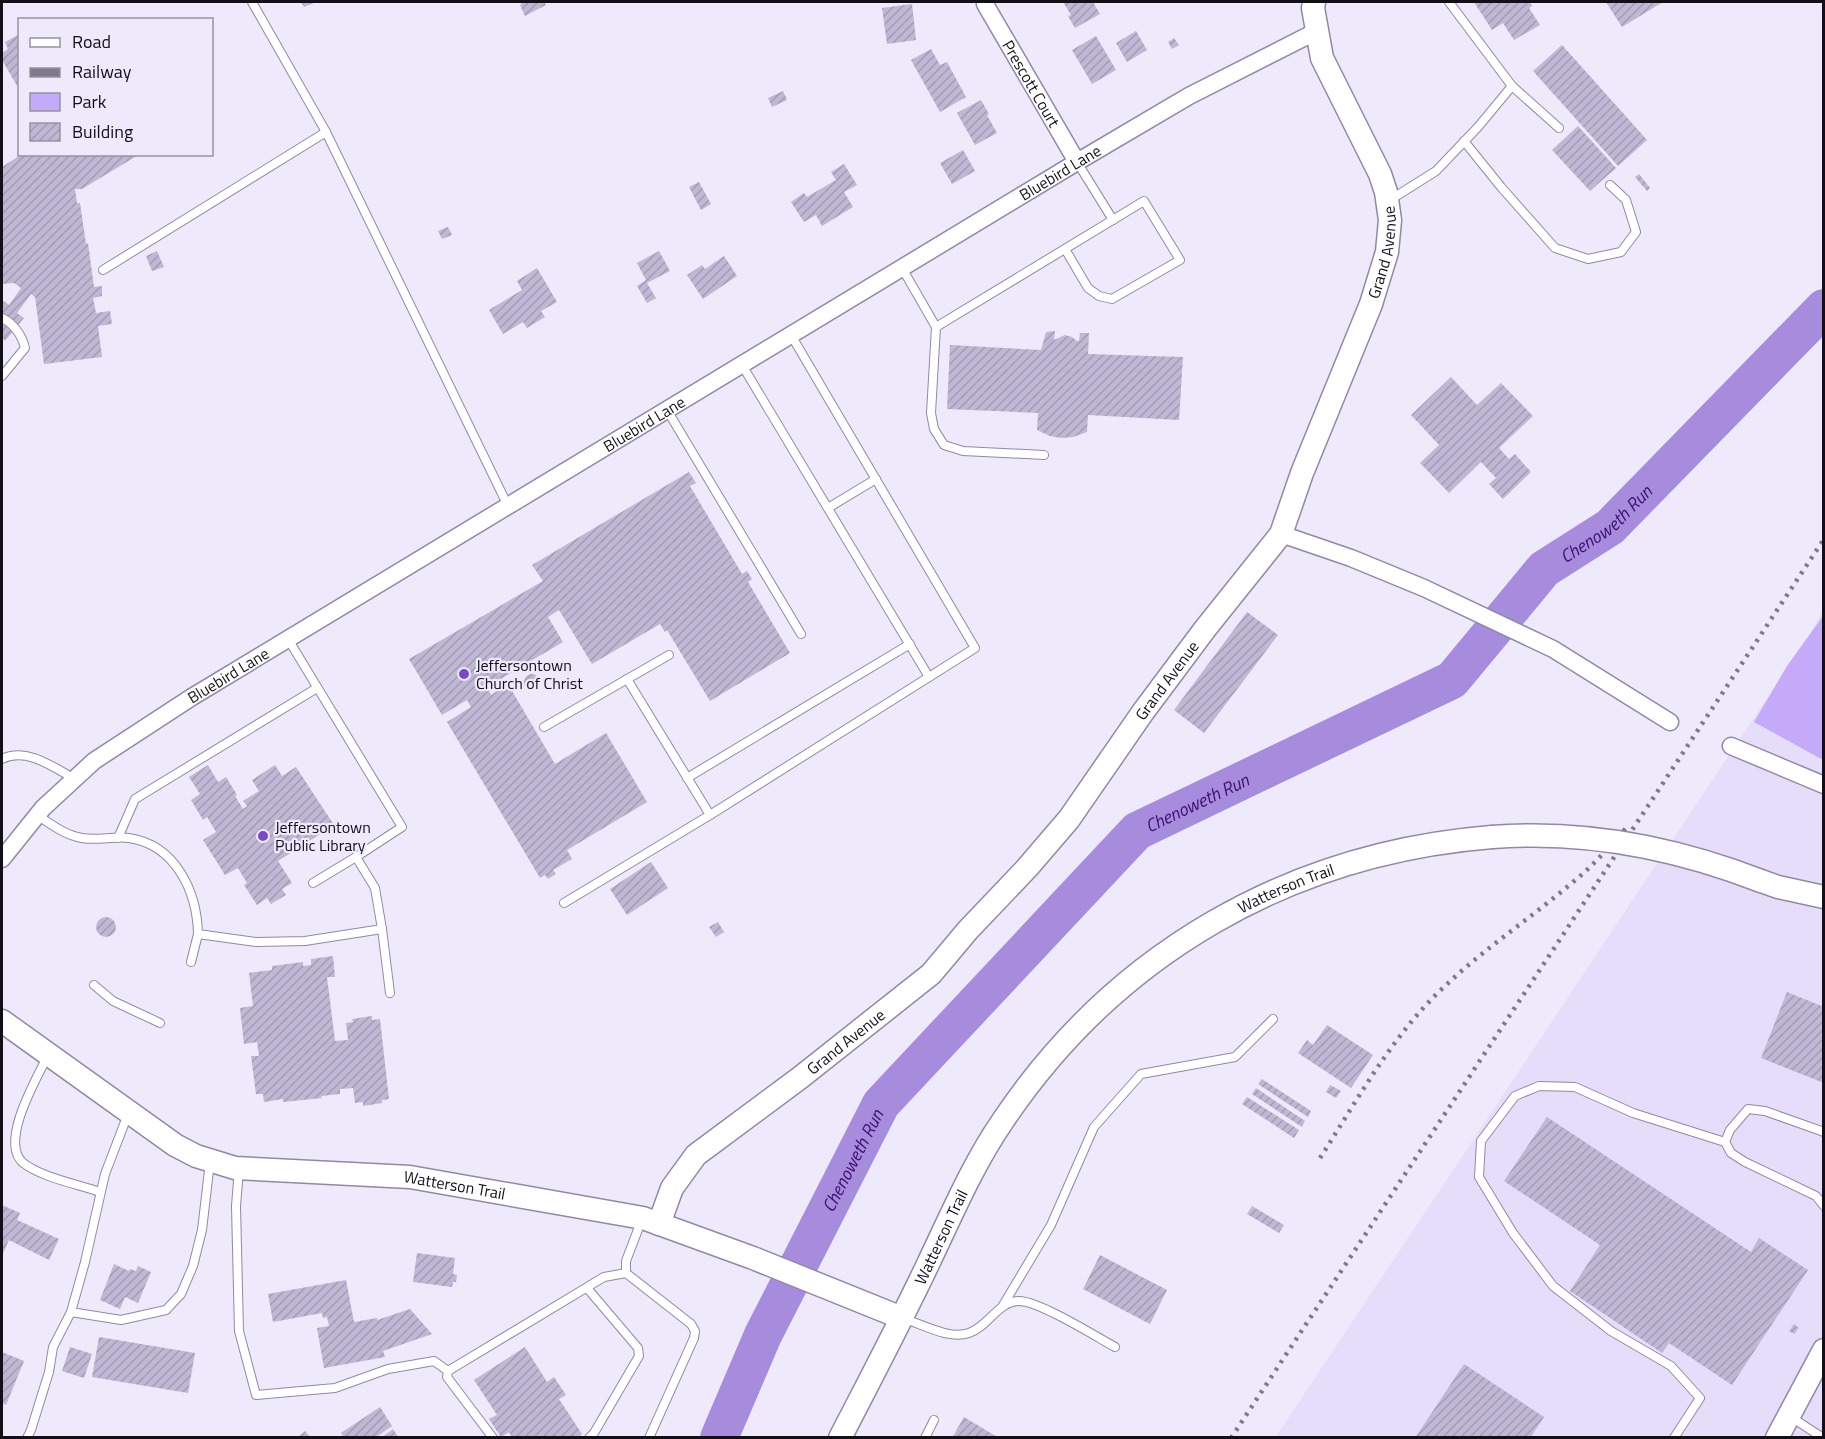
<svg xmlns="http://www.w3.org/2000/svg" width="1825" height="1439" font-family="'Titillium Web',sans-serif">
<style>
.built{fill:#e6ddfa}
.green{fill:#c4aaf9}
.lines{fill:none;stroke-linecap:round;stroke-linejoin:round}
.river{stroke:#a78bdd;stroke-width:38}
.building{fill:url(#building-hatch)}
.lane-casing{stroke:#9189a4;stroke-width:10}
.street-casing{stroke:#9189a4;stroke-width:19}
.secondary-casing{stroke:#9189a4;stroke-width:25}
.lane{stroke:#fff;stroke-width:8}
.street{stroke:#fff;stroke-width:16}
.secondary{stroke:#fff;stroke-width:22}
.rail{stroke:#7e7a88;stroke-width:4.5;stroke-dasharray:3 6;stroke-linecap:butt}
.secondary-bridge-casing{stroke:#9189a4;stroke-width:25;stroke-linecap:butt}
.secondary-bridge{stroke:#fff;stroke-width:22}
.poi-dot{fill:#7b4ac2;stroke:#eee9fb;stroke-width:2}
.labels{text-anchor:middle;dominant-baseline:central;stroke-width:4.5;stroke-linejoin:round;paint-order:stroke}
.street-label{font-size:16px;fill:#120f19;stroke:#eee9fb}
.poi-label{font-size:16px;fill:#120f19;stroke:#eee9fb;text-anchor:start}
.water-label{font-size:18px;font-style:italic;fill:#3e0f70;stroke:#eee9fb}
</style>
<defs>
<pattern id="building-hatch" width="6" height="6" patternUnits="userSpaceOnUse" patternTransform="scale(1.5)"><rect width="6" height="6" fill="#bfb7d3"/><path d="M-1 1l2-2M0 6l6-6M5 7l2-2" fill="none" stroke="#a39cb5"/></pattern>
</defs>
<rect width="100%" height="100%" fill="#eee9fb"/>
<path class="built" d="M1823,610v827l-548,1 534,-803z"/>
<path class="green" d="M1823,616v144l-69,-38 33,-56z"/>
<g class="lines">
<path class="river" id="s1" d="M719,1438l44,-103 118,-231 256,-273 315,-151 92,-111 66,-42 214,-219"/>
</g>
<g class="building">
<path d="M301,2h15l-12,5z"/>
<path d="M522,2h22l2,3 -21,11 -5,-11 2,-2z"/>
<path d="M1063,2h30l7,12 -25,14 -7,-12 3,-1z"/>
<path d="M1474,2h56l2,4 -3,2 11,17 -26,15 -11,-17 -11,7z"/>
<path d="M1606,2h57l-41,25z"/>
<path d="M912,4l4,36 -29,4 -5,-36z"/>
<path d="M1136,31l11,19 -20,12 -11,-19z"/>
<path d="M20,34v57l-18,-31v-7l6,-4 -3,-7z"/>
<path d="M1096,36l20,34 -24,14 -20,-34z"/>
<path d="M1174,38l5,7 -7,4 -4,-7z"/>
<path d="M1562,45l85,95 -29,26 -85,-95z"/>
<path d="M931,49l9,16 7,-3 19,35 -26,15 -29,-52z"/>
<path d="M783,91l4,9 -15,7 -4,-9z"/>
<path d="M981,100l8,14 -2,1 10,18 -22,12 -18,-32z"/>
<path d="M1578,126l38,42 -26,23 -38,-41z"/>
<path d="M963,150l12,21 -23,13 -12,-21z"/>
<path d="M22,154h118l-58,35h-7l2,14h3l6,41 2,-1 6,44 8,-1v10l-9,2 3,15 14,-2 2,13 -14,2 4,31 -58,7 -9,-67 -4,-3 -14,19 7,5 -19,23 -3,-4v-33l2,-3 5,4 12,-17 -7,-5 -12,1v-117z"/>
<path d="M844,164l13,21 -13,7 9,15 -31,19 -6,-11 -12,7 -13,-20 13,-9 3,4 29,-17 -5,-8z"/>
<path d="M1639,174l11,14 -3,3 -12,-14z"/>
<path d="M699,182l12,22 -10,6 -12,-23z"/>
<path d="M448,227l4,8 -10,4 -4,-8z"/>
<path d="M157,251l7,16 -12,4 -6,-15z"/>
<path d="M659,251l11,20 -23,12 9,15 -9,5 -10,-17 9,-6 -9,-17z"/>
<path d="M724,256l13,20 -34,23 -16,-24 15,-10 3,4z"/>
<path d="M537,268l20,34 -16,9 4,6 -18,11 -4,-6 -20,12 -14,-24 33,-20 -5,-9z"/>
<path d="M1055,331l-1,9 11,-5 7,2 5,4h2l1,-8h9l-1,21 95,3 -4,63 -91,-5 -1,17 -14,5 -12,1 -11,-2 -13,-6 1,-17 -91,-4 3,-64 91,5 5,-18z"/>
<path d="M1451,377l26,28 24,-22 32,33 -34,32 10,11 6,-5 16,18 -28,27 -14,-15 7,-6 -15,-16 -32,31 -29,-30 19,-18 -28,-30z"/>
<path d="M689,472l7,11 -6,3 52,88 5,-3 5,8 -4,3 42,71 -80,48 -43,-71 -2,2 -5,-8 -68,40 -33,-54 -11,7 15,25 -76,45 4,8 17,-11 47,80 51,-31 41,69 -80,48 5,9 -19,11 3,4 -8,5 -3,-4 -5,3 -93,-156 24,-15 -4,-7 -25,15 -33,-56 134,-78 -11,-16z"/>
<path d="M1247,612l31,23 -74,98 -30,-23z"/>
<circle cx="532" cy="682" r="8"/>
<path d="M208,765l10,17 8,-5 11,18 -2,1 8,13 4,-3 -4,-5 16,-10 -7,-11 23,-15 7,11 14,-9 38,58 -56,36 14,22 -10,6 4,6 -15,9 -4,-6 -10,7 -13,-20 3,-2 -9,-15 -13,7 -22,-35 13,-8 -9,-15 -4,3 -12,-20 9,-6 -11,-17z"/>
<path d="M651,862l17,26 -41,27 -17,-26z"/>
<circle cx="106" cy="927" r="10"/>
<path d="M718,922l6,10 -8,5 -7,-10z"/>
<path d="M333,956l2,21h-8l8,64 13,-1 -2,-17 7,-1 -1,-3 20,-3v4l8,-1 9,80 -7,1v3l-19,3v-4l-8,1 -2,-15 -13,1v5l-19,2 1,2 -39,4v-3l-19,3 -1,-8h-7l-5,-38h8l-2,-14 -13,2 -4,-36 13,-2 -4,-33 23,-3v-4l31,-4v4l8,-1v-6z"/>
<path d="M1787,992l37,15v76l-63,-25z"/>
<path d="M1327,1025l46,30 -22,33 -53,-35 9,-13 6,5z"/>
<path d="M1262,1079l49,32 -3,6 -50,-33z"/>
<path d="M1330,1085l11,6 -5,7 -10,-6z"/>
<path d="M1256,1088l49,33 -3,6 -50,-33z"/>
<path d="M1247,1097l52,33 -5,8 -52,-34z"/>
<path d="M1547,1117l204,135 8,-14 49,32 -76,115 -63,-42 -7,10 -92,-62 30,-46 -96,-64z"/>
<path d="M2,1205l18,8 -3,7 42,19 -10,21 -40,-20 -7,16z"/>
<path d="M1252,1206l32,19 -5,8 -32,-19z"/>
<path d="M417,1253l38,5 -2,16 4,1 -1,7h-3l-1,5 -39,-5z"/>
<path d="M1100,1255l67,35 -17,34 -67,-35z"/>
<path d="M114,1264l15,7 1,-2 6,2 2,-5 13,6 -13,31 -13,-6 -5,12 -20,-9z"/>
<path d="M346,1280l8,42 23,-4v2l33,-11 22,25 -49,17 2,6 -61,11 -7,-40 12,-2 -2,-9 -4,1 -1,-5 -49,9 -5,-28z"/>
<path d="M1794,1324l5,4 -5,6 -5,-3z"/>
<path d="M99,1337l96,16 -7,40 -96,-16z"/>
<path d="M70,1347l22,7 -8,24 -22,-7z"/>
<path d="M525,1347l22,35 7,-5 12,18 -7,4 23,35 -5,4h-65l-3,-6 -8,5 -12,-18 8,-4 -23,-35z"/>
<path d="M2,1352l22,9 -18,44 -4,-2z"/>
<path d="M1464,1364l80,53 -14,21h-115z"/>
<path d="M380,1407l12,19 -17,12h-31l-3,-5z"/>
<path d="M964,1417l35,21h-47z"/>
<path d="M393,1429l6,9h-18z"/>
<path d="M305,1431l6,7h-14z"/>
</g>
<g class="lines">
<g class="lane-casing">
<g id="lane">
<path d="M252,2l74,130 182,374"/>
<path d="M1449,2l63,84"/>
<path d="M1464,141l37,46 54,61 33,11 33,-7 15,-20 -10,-32 -16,-15"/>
<path d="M1077,162l36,58"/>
<path d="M1390,200l46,-29 42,-44 34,-41 47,42"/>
<path d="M902,268l34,59 -5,86 3,16 10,16 19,6 81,4"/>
<path d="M103,270l223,-138"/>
<path d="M2,318c11,5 20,17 23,30l-23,28"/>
<path d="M936,327l208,-126 36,59 -68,39 -13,-3 -11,-8 -23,-39"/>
<path d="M742,365l187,312 46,-29 -184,-313"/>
<path d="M667,410l134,224"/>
<path d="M828,508l48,-29"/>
<path d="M288,639l114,188 -46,30"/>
<path d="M627,679l83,136 219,-138"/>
<path d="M544,727l125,-72"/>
<path d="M2,759c25,-12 51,8 73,20"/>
<path d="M687,778l223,-134"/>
<path d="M37,815c15,10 28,20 45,23 15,3 31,-2 47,0 47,7 68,54 69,96l58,8 49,-1 77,-12 -7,-41 -19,-31 -43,26"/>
<path d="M118,838l17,-39 182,-111"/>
<path d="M564,903l146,-88"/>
<path d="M382,929l8,64"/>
<path d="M191,962l7,-28"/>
<path d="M94,985l19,16 47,22"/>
<path d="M48,1055c-11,23 -48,85 -26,107 18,15 55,22 78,30"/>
<path d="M1824,1132l-59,-21 -17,-2 -18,21 -5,12 6,11 14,9 71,34 8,10"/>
<path d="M239,1169l-3,37 3,125 17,64 79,-7 53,-19 46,-8 14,10"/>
<path d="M642,1219l-16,42v12l65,51 4,7 -1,7 -45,100"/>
<path d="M587,1288l51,60 1,8 -45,77 -5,5"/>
<path d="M1002,1307l49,-82 43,-98 47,-53 94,-17 38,-38"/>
<path d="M71,1312l50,8 45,-10 15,-16 12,-28 9,-36 8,-68"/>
<path d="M902,1318c20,6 47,22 67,15 19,-6 29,-32 50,-32 20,0 76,35 96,46"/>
<path d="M1791,1417l32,21"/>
<path d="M27,1438l4,-8 18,-58 4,-25 18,-35 14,-50 20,-88 23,-60"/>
<path d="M493,1438l-46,-61 1,-6 156,-94 22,-4"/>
<path d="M925,1438l9,-18"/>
<path d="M1674,1438l26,-40 -29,-32 -60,-35 -58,-45 -40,-53 -34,-56 2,-36 34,-45 24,-10 36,1 58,26 92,29"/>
</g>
</g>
<g class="street-casing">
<g id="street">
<path id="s2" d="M985,4l92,158"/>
<path d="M1281,534l70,24 73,30 129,61 117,73"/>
<path d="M1731,746l93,39"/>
<path id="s3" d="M2,859l41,-51 51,-47 98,-64 885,-535 112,-66 128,-65"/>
</g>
</g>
<g class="secondary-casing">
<g id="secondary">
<path d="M1761,881l17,6 46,10"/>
<path id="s4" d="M2,1021l173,124 21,11 39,12 175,9 233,41 110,40 149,60"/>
<path id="s5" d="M659,1224l13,-36 24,-33 105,-78 130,-103 37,-44 59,-62 42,-49 74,-107 62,-83 76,-95 21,-61 69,-169 16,-52 3,-32 -4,-28 -6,-18 -58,-116 -9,-50 1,-6"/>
<path id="s6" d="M840,1438c30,-58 60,-115 88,-174 23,-48 44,-98 74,-142 113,-169 288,-269 490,-285"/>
<path d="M1777,1438l47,-88"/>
</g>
</g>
<use href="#lane" class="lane"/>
<use href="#street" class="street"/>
<use href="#secondary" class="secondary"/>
<g class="rail">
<path d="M1320,1158c38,-59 73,-124 125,-172 40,-38 86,-68 128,-104 20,-16 37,-36 54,-55"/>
<path d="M1231,1438l593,-899"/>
</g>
<g class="secondary-bridge-casing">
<path id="secondary-bridge" d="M1492,837c91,-7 184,11 269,44"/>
</g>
<use href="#secondary-bridge" class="secondary-bridge"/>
</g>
<g class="poi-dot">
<circle cx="464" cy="674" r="6"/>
<circle cx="263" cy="836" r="6"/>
</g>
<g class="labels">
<g class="street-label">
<text stroke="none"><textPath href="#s2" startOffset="92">Prescott Court</textPath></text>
<text stroke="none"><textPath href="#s3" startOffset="1266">Bluebird Lane</textPath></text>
<text stroke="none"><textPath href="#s5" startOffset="1239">Grand Avenue</textPath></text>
<text stroke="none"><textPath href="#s3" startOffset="780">Bluebird Lane</textPath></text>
<text stroke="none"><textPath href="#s3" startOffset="294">Bluebird Lane</textPath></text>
<text stroke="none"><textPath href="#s5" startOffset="753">Grand Avenue</textPath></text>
<text stroke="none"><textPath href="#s6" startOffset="729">Watterson Trail</textPath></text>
<text stroke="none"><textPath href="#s5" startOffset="267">Grand Avenue</textPath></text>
<text stroke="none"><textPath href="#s4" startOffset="498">Watterson Trail</textPath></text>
<text stroke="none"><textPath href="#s6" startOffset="225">Watterson Trail</textPath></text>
</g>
<g class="poi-label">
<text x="476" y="665">Jeffersontown<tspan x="476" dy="18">Church of Christ</tspan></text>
<text x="275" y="827">Jeffersontown<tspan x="275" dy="18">Public Library</tspan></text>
</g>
<g class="water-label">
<text stroke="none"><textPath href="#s1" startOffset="1316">Chenoweth Run</textPath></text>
<text stroke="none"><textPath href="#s1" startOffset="812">Chenoweth Run</textPath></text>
<text stroke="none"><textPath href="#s1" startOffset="308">Chenoweth Run</textPath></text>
</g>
</g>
<rect width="1825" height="1439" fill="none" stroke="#120f19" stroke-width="6"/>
<rect x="18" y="18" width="195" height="138" fill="#eee9fb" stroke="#9692a1" stroke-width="1.5"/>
<rect x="30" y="38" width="30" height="9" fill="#ffffff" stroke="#9692a1" stroke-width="1.5"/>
<text x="72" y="48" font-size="18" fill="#120f19">Road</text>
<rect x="30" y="68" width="30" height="9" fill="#7e7a88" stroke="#9692a1" stroke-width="1.5"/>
<text x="72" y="78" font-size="18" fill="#120f19">Railway</text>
<rect x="30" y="93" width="30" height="18" fill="#c4aaf9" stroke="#9692a1" stroke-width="1.5"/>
<text x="72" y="108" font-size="18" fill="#120f19">Park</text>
<rect x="30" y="123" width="30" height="18" fill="url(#building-hatch)" stroke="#9692a1" stroke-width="1.5"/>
<text x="72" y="138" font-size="18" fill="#120f19">Building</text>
</svg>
